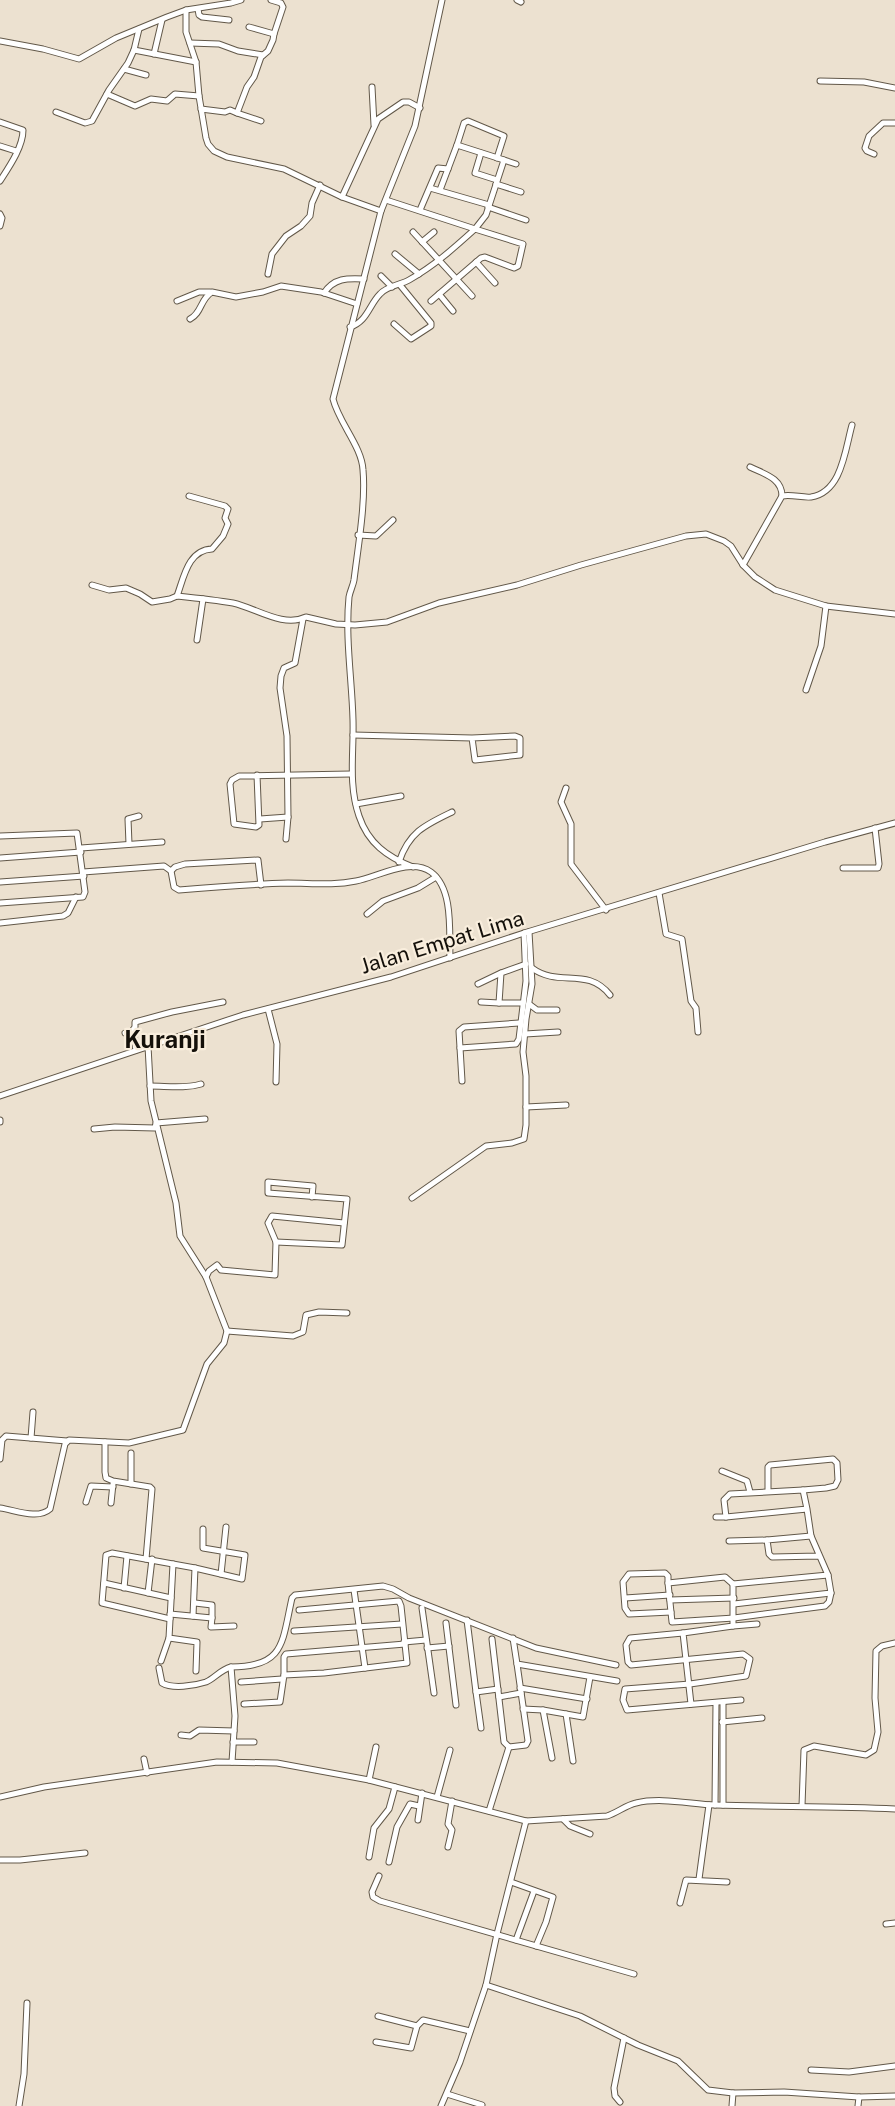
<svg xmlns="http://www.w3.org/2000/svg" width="895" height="2106" font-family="'Public Sans',sans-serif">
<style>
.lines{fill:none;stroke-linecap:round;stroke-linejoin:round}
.street-casing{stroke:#625849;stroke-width:7}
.street{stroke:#fff;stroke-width:5}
.labels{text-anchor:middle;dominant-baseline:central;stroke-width:4.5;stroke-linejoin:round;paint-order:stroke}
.street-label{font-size:21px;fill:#14100a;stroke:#f9eedd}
.quarter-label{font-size:24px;font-weight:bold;fill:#14100a;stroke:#f9eedd}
</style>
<rect width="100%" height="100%" fill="#ece1d0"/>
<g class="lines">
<g class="street-casing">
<g id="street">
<path d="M517,0l4,2"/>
<path d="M198,9l1,6 3,2 27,3"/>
<path d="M186,10v22l10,30 3,34 7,42 2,6 6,7 13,6 57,12 58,28 39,14 34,-85 27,-126"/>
<path d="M249,27l25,7 9,-27 -2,-4 -10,-3"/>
<path d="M0,41l43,8 36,10 37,-21 51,-21 19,-7 45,-7 10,-3"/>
<path d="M190,43l29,1 19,7 25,4"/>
<path d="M134,50l62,12"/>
<path d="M154,54l8,-34"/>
<path d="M124,69l22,6"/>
<path d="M820,81l44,1 31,6"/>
<path d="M372,87l2,38"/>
<path d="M107,94l28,12 16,-7 16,2 8,-7 24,2"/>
<path d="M201,109l24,3 5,-2 7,3 10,-26 7,-10 7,-20 7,-6 5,-11 1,-6"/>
<path d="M56,112l29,11 7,-2 17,-31 19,-27 6,-13 5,-21"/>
<path d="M237,113l24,8"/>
<path d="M0,122l23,8c0,17 -14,37 -23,51"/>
<path d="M457,145l7,-22 4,-2 36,15 -7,22"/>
<path d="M0,146l16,5"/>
<path d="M481,153l-6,20 22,7"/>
<path d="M874,154l-7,-3 -2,-3 4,-12 14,-13h12"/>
<path d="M504,160l12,4"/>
<path d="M496,184l25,8"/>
<path d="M430,188l59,17"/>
<path d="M342,197l36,-78 25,-17h6l11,6"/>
<path d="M386,200l89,29 11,-14 18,-55 -47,-15 -17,45"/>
<path d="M488,207l38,13"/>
<path d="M420,210l18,-42 10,1"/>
<path d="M381,211l-48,188c6,24 29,48 30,71 3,32 -5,77 -9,110 -1,6 -4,11 -5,17 -4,41 3,83 4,123 1,32 -5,64 6,96 9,27 28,41 54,51"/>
<path d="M0,214l2,4 -2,8"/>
<path d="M413,232l59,64"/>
<path d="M422,242l12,-10"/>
<path d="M395,254l24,20"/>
<path d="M476,262l19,21"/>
<path d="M268,274l4,-20 14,-18 15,-10 9,-10 2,-13 8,-18"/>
<path d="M381,276l11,11"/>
<path d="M324,293c10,-15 23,-15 40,-14"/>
<path d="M439,294l14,17"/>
<path d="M177,301l22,-9h11"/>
<path d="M190,319c12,-6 10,-20 22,-27l24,5 27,-5 18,-6 40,6 36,12"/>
<path d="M394,324l17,15 20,-13v-3l-31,-38"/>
<path d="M350,327c17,-5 19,-22 30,-33 7,-8 20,-9 29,-14 25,-14 45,-32 66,-51l48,15 -5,22 -4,2 -29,-11 -4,1 -50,43"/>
<path d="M750,467c14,7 32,11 32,29"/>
<path d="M358,535l18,1 17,-16"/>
<path d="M743,565l39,-69c10,-2 20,2 29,1 31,-5 34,-47 41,-72"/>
<path d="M92,585l17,5 17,-2 14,6 12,8 18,-3 7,-3c19,2 38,4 56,7 23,5 50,25 73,14l30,7 19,1 32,-3 52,-19 78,-18 64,-20 105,-29 20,-2 18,7 7,5 12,19 12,12 20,13 51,16 69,8"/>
<path d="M177,596c7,-19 11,-46 35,-47l11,-13 5,-12 -3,-6 3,-9 -3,-3 -36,-10"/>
<path d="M197,640l6,-41"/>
<path d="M806,690l15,-44 5,-40"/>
<path d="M353,735l119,3 43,-2 5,2v17l-45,5 -3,-22"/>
<path d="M257,775l2,50 -3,2 -22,-3 -4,-40 2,-4 7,-4 112,-2"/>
<path d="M566,788l-5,14 10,22v40l35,46"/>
<path d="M356,804l45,-8"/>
<path d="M260,819l28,-2"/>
<path d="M0,836l77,-3 8,59 -2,5 -83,6"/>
<path d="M286,839l2,-22 -1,-81 -7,-48 1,-12 3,-8 11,-5 8,-44"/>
<path d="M129,844l-1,-25 11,-3"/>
<path d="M81,848l81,-6"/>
<path d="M0,858l81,-6"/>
<path d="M399,862c10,-30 26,-37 53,-50"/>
<path d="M843,868h35l1,-4 -4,-36"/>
<path d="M171,871l4,-4 10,-3 73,-4 3,25"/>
<path d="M83,872l81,-6 7,5 3,16 5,3c36,-3 73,-6 109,-7 23,0 45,3 68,-2 22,-4 54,-24 75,-9 23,17 18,61 19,86"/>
<path d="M0,882l84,-6"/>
<path d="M659,893l7,41 16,5 9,62 5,7 2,24"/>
<path d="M367,914l16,-13 35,-13 18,-11"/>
<path d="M0,923l63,-7 5,-3 8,-16"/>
<path d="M532,968c27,20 55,-2 78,27"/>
<path d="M478,984l23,-11"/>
<path d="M481,1002l18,1"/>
<path d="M523,1003h-24l2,-30 25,-9"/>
<path d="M529,1004l8,6h20"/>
<path d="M268,1009l9,35 -1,38"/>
<path d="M132,1031l3,-4v-5l37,-10 51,-10"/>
<path d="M125,1033l7,-2 1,1 3,18"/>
<path d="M525,1034l33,-2"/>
<path d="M460,1048l56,-4 3,-5 7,-58 -2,-48"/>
<path d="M462,1081l-3,-50 5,-4 55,-4"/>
<path d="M150,1086c17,0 35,3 51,-2"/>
<path d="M0,1096l243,-81 148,-38 133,-44 301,-91 70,-19"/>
<path d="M526,1107l40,-2"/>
<path d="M0,1120v2"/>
<path d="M94,1129l21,-2 40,1 1,-5 49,-4"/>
<path d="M412,1198l74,-52 26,-3 12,-4 2,-14v-49l-3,-24 3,-33 6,-35 -3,-52"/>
<path d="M276,1242l66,3 5,-46 -79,-6v-11l45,4 -1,11"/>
<path d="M206,1277l3,-6 8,-6 4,5 54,5 1,-33 -8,-19 4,-7 72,7"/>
<path d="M227,1331l66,5 10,-4 3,-17 13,-3 28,1"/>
<path d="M31,1438l2,-26"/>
<path d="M105,1442v30l1,6 7,3 37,6 2,2 -6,70"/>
<path d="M0,1459l2,-19 4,-4 61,5"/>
<path d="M722,1471l25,10 3,11"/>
<path d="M131,1484v-31"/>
<path d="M768,1491v-24l2,-2 63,-6 4,4 1,17 -3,6 -9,2 -23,2"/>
<path d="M86,1502l5,-16 22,1"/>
<path d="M111,1503l2,-19"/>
<path d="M0,1508c15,2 38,12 50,1l15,-65 4,-4 60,3 54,-13 24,-66 17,-21 3,-12 -21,-54 -26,-41 -4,-33 -25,-102 -3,-55"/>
<path d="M807,1509l-4,-19 -73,4 -6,6 2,17 81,-8 4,27"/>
<path d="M716,1517h10"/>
<path d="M729,1541l38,-1"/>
<path d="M173,1564l-4,74 28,4 -1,29"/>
<path d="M221,1574l5,-47"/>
<path d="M104,1583l67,15"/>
<path d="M668,1583v-7l-3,-3 -36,1 -6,8 2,26 4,6 42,-2"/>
<path d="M733,1584l-8,-7 -57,6 4,39 62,-4 91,-12 4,-4 2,-9"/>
<path d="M124,1588l3,-32"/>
<path d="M354,1590l11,78"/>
<path d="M148,1593l4,-34"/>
<path d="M625,1598l45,-3"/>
<path d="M670,1600l64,-2"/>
<path d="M734,1604l97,-11 -3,-18"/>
<path d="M422,1608l12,85"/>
<path d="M170,1614l42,4v-13l-17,-2"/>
<path d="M193,1616l2,-48"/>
<path d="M212,1618l-1,9 23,-1"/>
<path d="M170,1619l-68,-16 4,-48 6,-2 83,15 47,11 3,-24 -42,-7v-19"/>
<path d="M467,1620l9,72 22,-3"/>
<path d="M446,1623l10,82"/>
<path d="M733,1626l24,-2"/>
<path d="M294,1631l108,-7"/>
<path d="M683,1633l-53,5 -4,7 2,17 3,3 112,-11 7,5 -4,17 -56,8 -65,5 -2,11 4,10 114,-10"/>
<path d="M513,1638l4,26 100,17"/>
<path d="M492,1639l12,103 5,5 17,-2 2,-4 -11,-77"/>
<path d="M404,1642l22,-2"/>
<path d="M427,1648l22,-2"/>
<path d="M161,1661l8,-23"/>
<path d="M231,1667c54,0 51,-25 61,-69l3,-3 88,-9 10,3 16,9 127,50 80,17"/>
<path d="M159,1668l3,15c10,6 32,3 44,-1 9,-4 14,-12 25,-15l4,49 -3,46"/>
<path d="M284,1675v-18l2,-3 119,-10"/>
<path d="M241,1682l41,-3"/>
<path d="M520,1688l67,11"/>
<path d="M476,1692l5,36"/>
<path d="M499,1697l22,-4"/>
<path d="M244,1704l36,-2 4,-27 40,-2 83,-10 -6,-57 -2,-5 -100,9"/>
<path d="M691,1704l-8,-71 50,-7v-42l95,-9 -17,-39 -44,4 2,14 3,3 47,-1"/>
<path d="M523,1709l20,1 40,7 7,-40"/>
<path d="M543,1710l9,48"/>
<path d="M566,1714l7,47"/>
<path d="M722,1722l40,-4"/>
<path d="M181,1735l9,1 9,-6 35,1"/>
<path d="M233,1742h21"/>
<path d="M144,1759l3,14"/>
<path d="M369,1780l7,-33"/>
<path d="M0,1797l44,-10 173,-25 60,1 92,17 157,41 81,-5c10,-3 19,-11 29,-13 25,-6 54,1 79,2 60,2 120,1 180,4"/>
<path d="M437,1797l13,-47"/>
<path d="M715,1805l1,-102"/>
<path d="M723,1805v-103"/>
<path d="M802,1806l2,-56 10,-4 52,9 8,-5 4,-18 -3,-34 1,-47 6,-5 13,-3"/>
<path d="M489,1811l20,-64"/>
<path d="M563,1819l7,7 20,8"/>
<path d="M418,1820l4,-27"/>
<path d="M448,1847l4,-17 -4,-6 4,-23"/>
<path d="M369,1857l5,-29 15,-19 6,-22"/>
<path d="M0,1860h20l65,-7"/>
<path d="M389,1862l8,-35 13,-23 9,2"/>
<path d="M379,1876l-7,16 1,5 7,4 254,73"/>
<path d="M699,1879l10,-74"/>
<path d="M511,1882l42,15 -7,25 -10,24"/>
<path d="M680,1903l6,-23 41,2"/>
<path d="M886,1924l9,-1"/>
<path d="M516,1940l18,-49"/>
<path d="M486,1985l94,31 58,29 40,16 30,29 25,3 51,-1 75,5 36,-1"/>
<path d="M378,2016l39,10"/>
<path d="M376,2042l35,6 6,-22 6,-6 47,11"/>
<path d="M811,2070l38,2 46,-6"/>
<path d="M447,2094l35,11"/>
<path d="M620,2102l-5,-6 -1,-8 10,-50"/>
<path d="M19,2106l5,-32 3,-71"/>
<path d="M441,2106l19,-44 26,-77 11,-51 29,-113"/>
<path d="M732,2106l1,-13"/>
<path d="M858,2106l1,-9"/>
</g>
</g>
<use href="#street" class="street"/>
</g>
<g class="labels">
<g class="street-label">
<text transform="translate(442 942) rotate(-17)">Jalan Empat Lima</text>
</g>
<g class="quarter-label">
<text x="165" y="1039">Kuranji</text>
</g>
</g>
</svg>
